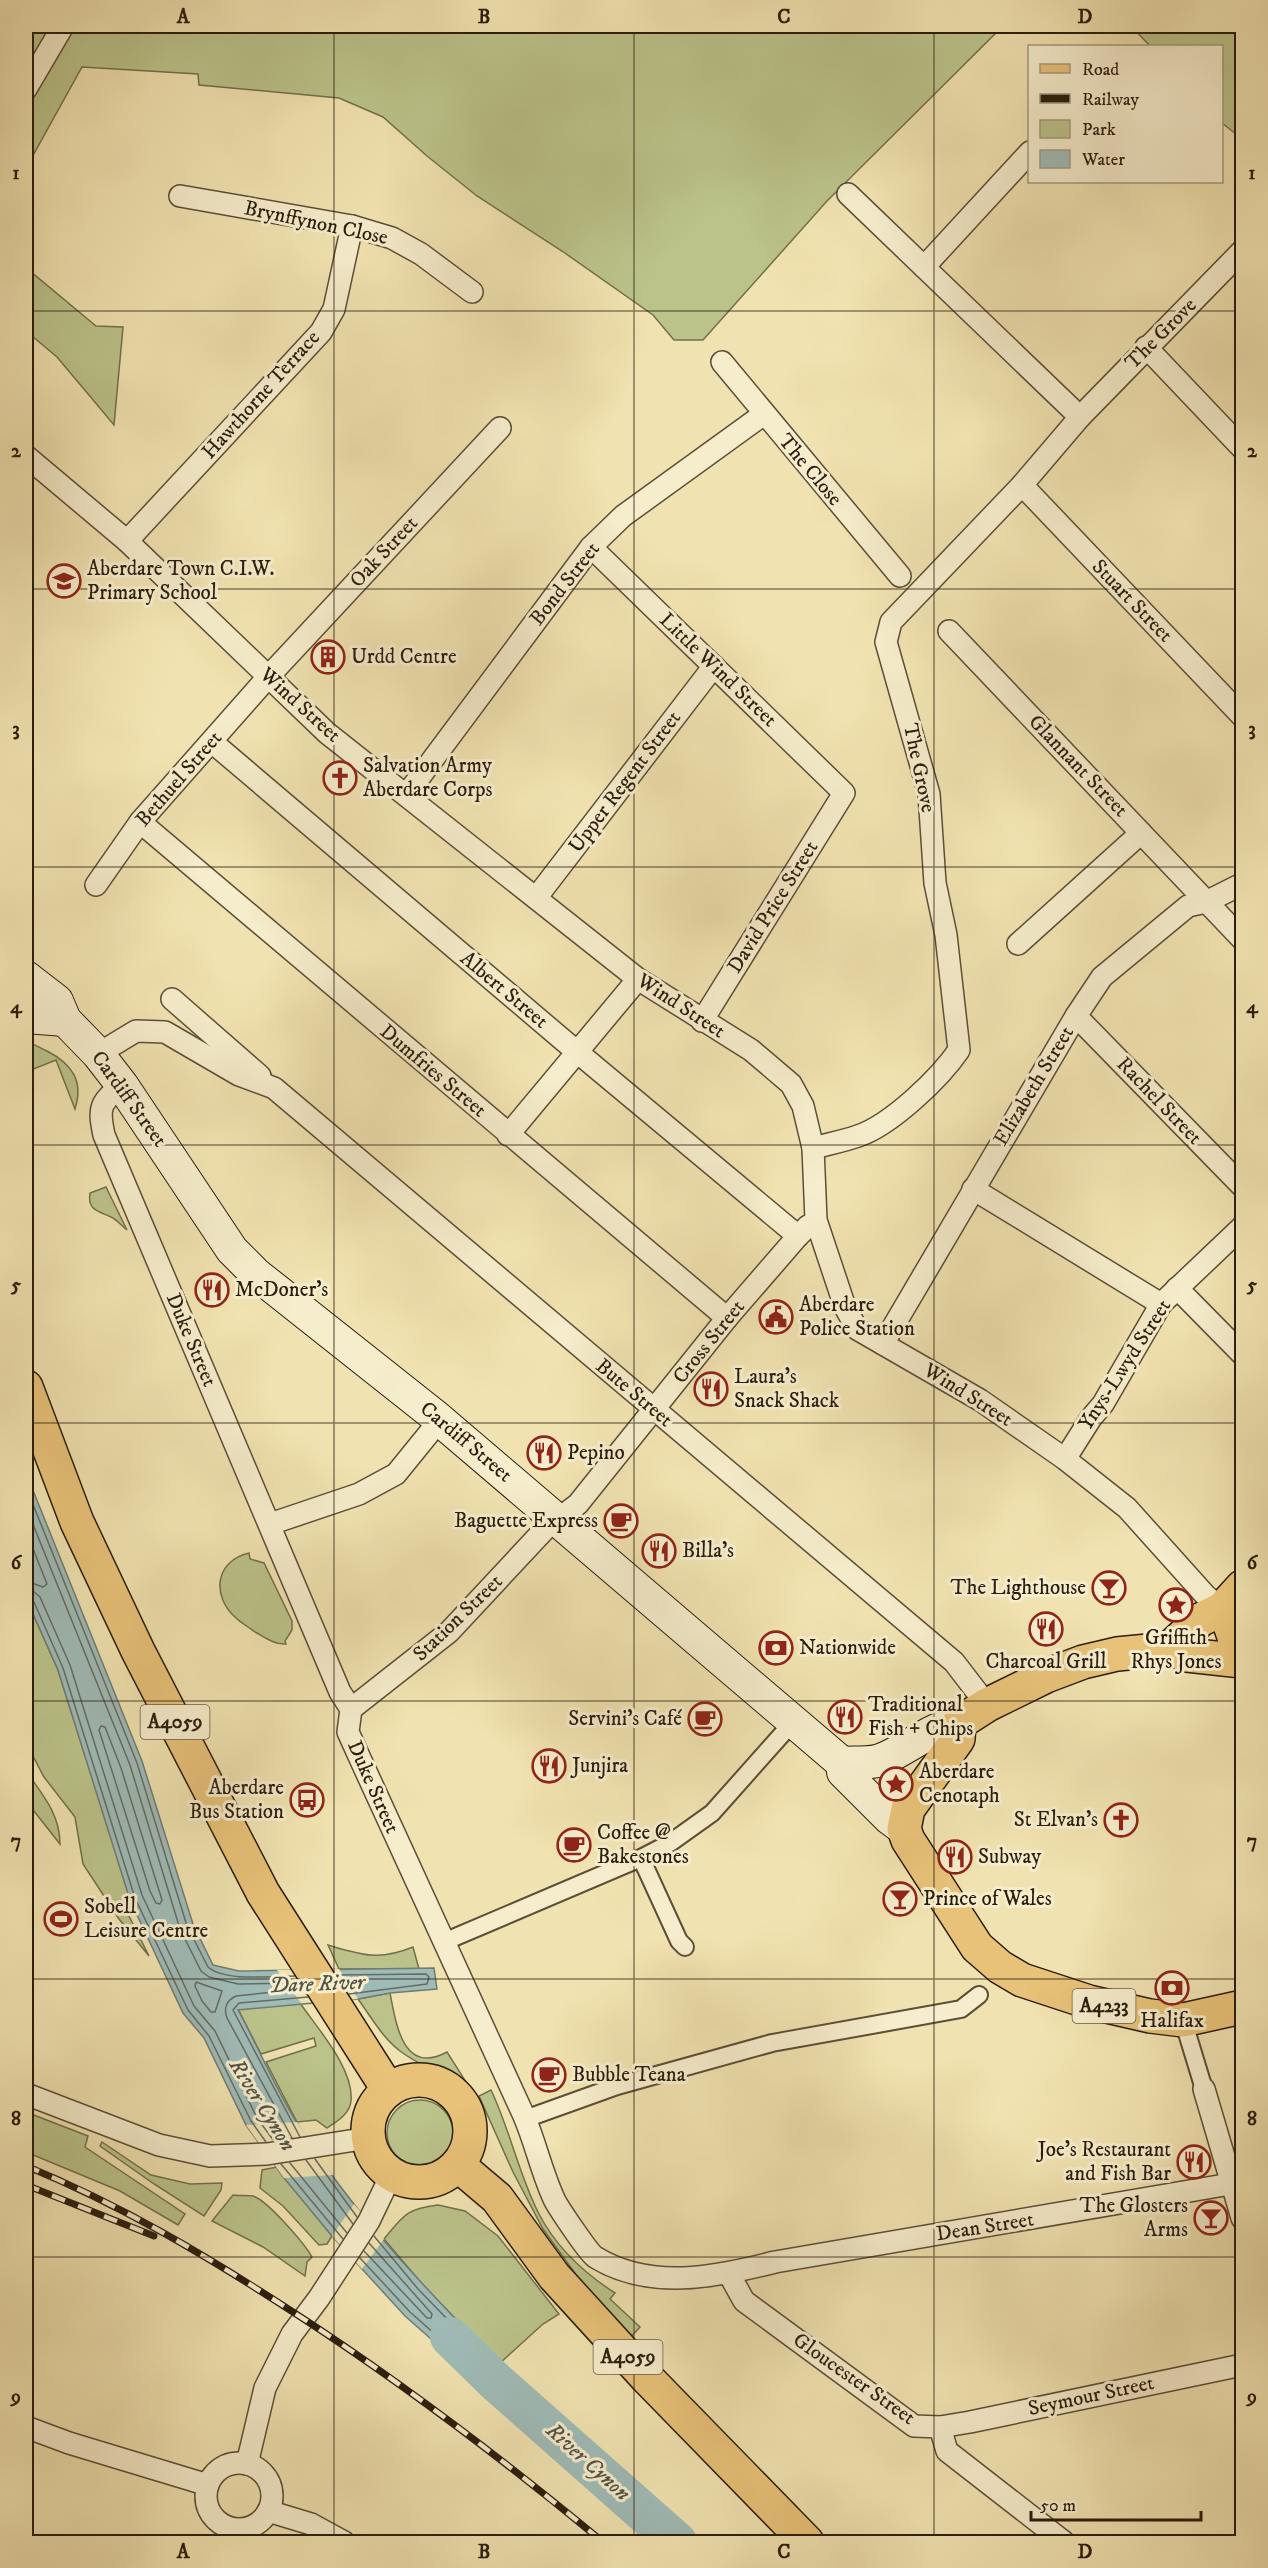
<svg xmlns="http://www.w3.org/2000/svg" width="1268" height="2568" font-family="'IM FELL DW Pica',serif">
<style>
.green{fill:#bbc38a;stroke:#72704c;stroke-width:1.5}
.water{fill:#9fbbb7;stroke:#707c73;stroke-width:1.5}
.pier{fill:#f1e3b1}
.lines{fill:none;stroke-linecap:round;stroke-linejoin:round}
.shore{stroke:#646c62;stroke-width:1.5}
.river{stroke:#9fbbb7;stroke-width:40}
.pedestrian-casing{stroke:#5c4e37;stroke-width:20}
.minor-casing{stroke:#5c4e37;stroke-width:24}
.secondary-casing{stroke:#2a1d0e;stroke-width:34}
.primary-casing{stroke:#2a1d0e;stroke-width:36}
.pedestrian{stroke:#f6edcc;stroke-width:16}
.minor{stroke:#f6edcc;stroke-width:21}
.secondary{stroke:#f6edcc;stroke-width:32}
.primary{stroke:#e8c278;stroke-width:33}
.rail-casing{stroke:#2a1d0e;stroke-width:7}
.rail{stroke:#f6edcc;stroke-width:4.5;stroke-dasharray:14;stroke-linecap:butt}
.grid{fill:none;stroke:#2a1d0e;stroke-width:1.5;stroke-opacity:0.55}
.labels{text-anchor:middle;dominant-baseline:central;stroke-width:6;stroke-linejoin:round;paint-order:stroke}
.shield{fill:#f6edcc;stroke:#675b47;stroke-width:1.5}
.shield-label{font-size:20px;font-weight:bold;fill:#2a1d0e}
.street-label{font-size:21px;fill:#2a1d0e;stroke:#f6edcc}
.poi-label{font-size:21px;fill:#2a1d0e;stroke:#f6edcc;text-anchor:start}
.water-label{font-size:22px;font-style:italic;fill:#535449;stroke:#f6edcc}
.neatline{fill:none;stroke:#2a1d0e;stroke-width:2}
.grid-label{font-size:20px;text-anchor:middle;font-weight:bold;fill:#2a1d0e}
</style>
<rect width="100%" height="100%" fill="#f1e3b1"/>
<filter id="stains"><feTurbulence type="fractalNoise" baseFrequency=".00333" numOctaves="4"/><feColorMatrix values="0 0 0 0 .2 0 0 0 0 .09 0 0 0 0 .02 0 0 0 .5 -.17"/></filter>
<radialGradient id="worn" r=".72"><stop offset=".6" stop-color="#630" stop-opacity="0"/><stop offset="1" stop-color="#630" stop-opacity=".3"/></radialGradient>
<g class="green">
<path d="M26,26h977l-176,175 -124,139h-29l-21,-25 -91,-64 -85,-55 -50,-40 -44,-39 -44,-19 -140,-13 -1,-11 -116,-7 -56,101z"/>
<path d="M1131,26h111v113l-20,-16v-77h-72z"/>
<path d="M26,260l4,11 66,55 27,1 -9,98 -57,-68 -31,-26z"/>
<path d="M26,1042c7,1 14,6 21,9 25,13 37,30 28,58l-19,-49 -30,12z"/>
<path d="M106,1187l21,43c-5,-4 -11,-11 -16,-13 -13,-6 -24,-7 -21,-24z"/>
<path d="M249,1553l1,6 14,4 28,58v9l-7,11 1,3c-11,1 -22,-7 -31,-12 -6,-5 -14,-9 -19,-14 -25,-22 -21,-57 13,-65z"/>
<path d="M26,1598l32,72 74,234 -7,4 24,48 -30,-37 -36,-55 -8,-47 -31,-40 -18,-34z"/>
<path d="M26,1771c16,23 34,43 34,73l-34,-43z"/>
<path d="M328,1945c34,10 51,16 85,2l6,22h-80z"/>
<path d="M390,1993c6,31 13,83 57,59l21,33c-23,-10 -48,-19 -68,-34 -18,-14 -29,-34 -42,-52z"/>
<path d="M300,2003c18,26 54,66 51,98 -1,13 -15,21 -24,27l-11,-8 -19,2 -31,-60 50,-16 -2,-8 -53,16 -23,-45z"/>
<path d="M491,2090c19,40 28,85 48,124 17,33 45,59 76,79l-5,6 30,28 -11,12 -47,-56 -39,-54 -30,-57 -34,-76z"/>
<circle cx="420" cy="2133" r="33"/>
<path d="M26,2112l62,24 -3,11 100,67 -7,11 -58,-34 -94,-39z"/>
<path d="M102,2142l49,33 39,9 32,-1 -1,7 -17,26 -50,-32 -54,-38z"/>
<path d="M277,2167l55,69 -5,8 -8,1 -36,-39 -23,-18 2,-18z"/>
<path d="M233,2195c6,1 14,0 20,1 14,4 51,47 59,61l-5,5 -2,14 -42,-29 -51,-26z"/>
<path d="M438,2205l27,6 33,25 61,78 -16,10 -44,40 -76,-79 -39,-46c20,-24 22,-30 54,-34z"/>
</g>
<path class="water" d="M26,1473l116,288 51,163 20,41 26,6 195,-3 3,21 -47,4 -32,6 -120,11c20,37 37,77 59,113 55,90 129,166 202,241l-17,20 -77,-68 -73,-80 -48,-58 -38,-53 -42,-87 -21,-25 -53,-113 -72,-230 -32,-72z"/>
<g class="pier">
<path d="M339,1969l19,30 -57,4 -24,-33z"/>
<path d="M297,2122l36,53 -49,3 -38,-53z"/>
<path d="M354,2204l30,35 -22,30 -30,-33z"/>
</g>
<g class="lines">
<g class="shore">
<path d="M26,1487l111,276 50,163 21,41c17,15 64,9 87,9"/>
<path d="M26,1507l104,258 50,164 21,42 8,6 29,7 61,-1"/>
<path d="M26,1531l21,53 -4,3 -17,-6"/>
<path d="M26,1590l7,1 7,6 30,68 72,230 52,111 21,25 42,87 17,23"/>
<path d="M26,1598l8,4 29,66 72,230 53,112 21,26 42,85 15,21"/>
<path d="M101,1726l4,1 16,41 41,132 -2,4 -4,-1 -6,-12 -51,-161z"/>
<path d="M337,1975l89,-1 3,3 -2,7 -78,10"/>
<path d="M196,1982l26,9 -7,21h-4l-9,-11 -7,-15z"/>
<path d="M300,2137l-67,-127 6,-7 69,-6"/>
<path d="M292,2138l-65,-120c-4,-10 0,-18 9,-22l67,-7"/>
<path d="M315,2159l42,58"/>
<path d="M306,2160l47,64"/>
<path d="M290,2163l57,70"/>
<path d="M281,2164l62,75"/>
<path d="M364,2251l63,67h4l1,-4 -63,-71"/>
<path d="M360,2258l50,54 69,61 4,1 6,-8v-4l-71,-73 -44,-53"/>
</g>
<path class="river" d="M450,2337l46,45 181,160"/>
<g class="pedestrian-casing">
<g id="pedestrian">
<path d="M641,1858l38,83 6,6"/>
<path d="M446,1941l195,-83 29,-15 42,-30 81,-91"/>
<path d="M1183,2020l21,69"/>
<path d="M525,2119l92,-33 155,-43 189,-34 18,-14"/>
</g>
</g>
<g class="minor-casing">
<g id="minor">
<path d="M26,89l37,-63"/>
<path d="M848,194l232,223"/>
<path d="M180,196l172,30 40,12 29,16 51,38"/>
<path d="M924,267l106,-115"/>
<path d="M1146,347l96,101"/>
<path d="M722,362l178,214"/>
<path d="M26,456l101,85 200,192 311,246 113,71 40,34 12,22 10,42 3,72 29,87 12,22 123,71 85,59 62,49 79,88 16,13"/>
<path d="M1022,485l220,231"/>
<path d="M127,541l194,-209 13,-23 18,-83"/>
<path d="M591,547l253,246 -142,228"/>
<path d="M949,631l293,308"/>
<path d="M212,742l364,309 222,185"/>
<path d="M407,794l184,-247 32,-31 141,-102"/>
<path d="M140,822l587,496"/>
<path d="M96,885l44,-63 128,-145 232,-249"/>
<path d="M536,898l178,-232"/>
<path d="M1018,944l123,-111"/>
<path d="M172,999l88,77"/>
<path d="M1076,1016l166,170"/>
<path d="M98,1054l38,-23 29,1 74,43 35,13 680,574 33,43"/>
<path d="M122,1085c-22,18 -24,22 -18,50l236,557 11,17 -3,23c58,128 118,255 176,384 12,28 18,58 31,85 5,9 33,51 40,56 55,34 121,20 180,5l467,-80"/>
<path d="M508,1135l130,-156"/>
<path d="M813,1148c15,-4 31,-7 45,-12 33,-11 82,-58 101,-86l-13,-115 -11,-52 -6,-89 -43,-152 5,-20 131,-137 58,-68 162,-166"/>
<path d="M973,1189l188,115"/>
<path d="M1177,1288l65,66"/>
<path d="M883,1344l193,-328 26,-39 86,-71 18,-4 36,-18"/>
<path d="M1065,1459l26,-41 12,-14 58,-100 81,-77"/>
<path d="M270,1524l89,-30 37,-20 43,-53"/>
<path d="M351,1709l98,-77 96,-103 33,-25 149,-186 71,-82 10,-10"/>
<path d="M1204,2089l38,129"/>
<path d="M26,2094l133,51 51,11 57,-2 101,-16"/>
<path d="M729,2274l15,27 170,125 26,1 30,-5 272,-57"/>
<path d="M26,2427l43,16 139,42"/>
<path d="M940,2427l7,24 117,91"/>
<circle cx="239" cy="2496" r="33"/>
<path d="M247,2464l18,-76 27,-54 27,-36 50,-77 22,-46"/>
<path d="M268,2511l43,13 33,18"/>
</g>
</g>
<g class="secondary-casing">
<g id="secondary">
<path d="M26,977l31,24 8,19 33,34 24,31 110,165 24,24 178,141 408,348 1,9 46,46 15,11"/>
<path d="M26,1017l39,3"/>
<path d="M842,1763c15,-2 27,2 41,-4 27,-11 48,-32 76,-36"/>
</g>
</g>
<g class="primary-casing">
<g id="primary">
<path d="M26,1387l51,135 61,129 125,242 125,196"/>
<path d="M1222,1609c9,16 16,33 14,51"/>
<path d="M1169,1649l31,-29 22,-11 20,-22"/>
<path d="M1242,1661l-55,-6 -18,-6 -52,5 -34,8 -37,14 -59,29 -28,18 -1,16 -50,70 -4,20 4,11 69,107 23,20 22,13 67,22 61,14 33,4 59,-13"/>
<circle cx="419" cy="2131" r="51"/>
<path d="M458,2165l39,33 57,78 93,102 160,164"/>
</g>
</g>
<use href="#pedestrian" class="pedestrian"/>
<use href="#minor" class="minor"/>
<use href="#secondary" class="secondary"/>
<use href="#primary" class="primary"/>
<g class="rail-casing">
<g id="rail">
<path d="M26,2166c95,39 181,90 267,146 108,70 211,148 310,230"/>
<path d="M26,2185l128,51"/>
</g>
</g>
<use href="#rail" class="rail"/>
</g>
<path class="grid" d="M334,26v2516M634,26v2516M934,26v2516M26,311h1216M26,589h1216M26,867h1216M26,1145h1216M26,1423h1216M26,1701h1216M26,1979h1216M26,2257h1216"/>
<defs>
<g id="school-ring" transform="scale(1.725)"><circle r="9.5" fill="#f6edcc" stroke="#8f2418" stroke-width="1.5"/><path d="M0-5L7-2L0 1L-7-2ZM-4 1L0 2.5L4 1V4Q0 6-4 4Z" fill="#8f2418"/></g>
<g id="building-ring" transform="scale(1.725)"><circle r="9.5" fill="#f6edcc" stroke="#8f2418" stroke-width="1.5"/><path d="M-4-6H4V6H1V3H-1V6H-4ZM-2.5-4.3h1.7v1.8h-1.7ZM.8-4.3h1.7v1.8H.8ZM-2.5-1h1.7V.8h-1.7ZM.8-1h1.7V.8H.8Z" fill="#8f2418"/></g>
<g id="church-ring" transform="scale(1.725)"><circle r="9.5" fill="#f6edcc" stroke="#8f2418" stroke-width="1.5"/><path d="M-1.2-6h2.4v3.5h3.3v2.4h-3.3V6h-2.4V-.1h-3.3v-2.4h3.3Z" fill="#8f2418"/></g>
<g id="restaurant-ring" transform="scale(1.725)"><circle r="9.5" fill="#f6edcc" stroke="#8f2418" stroke-width="1.5"/><path d="M-5-6h1v4h1v-4h1v4h1v-4h1v5L-1.5 .5V6h-2V.5L-5-1ZM5-6V6H3V1.5H1.5Q1.5-4 5-6Z" fill="#8f2418"/></g>
<g id="civic-ring" transform="scale(1.725)"><circle r="9.5" fill="#f6edcc" stroke="#8f2418" stroke-width="1.5"/><path d="M-.6-6.5H3V-4.5H.6V-3L4-1V1h2V6H-6V1h2V-1L-.6-3ZM-1.2 2.5V6h2.4V2.5Z" fill="#8f2418"/></g>
<g id="cafe-ring" transform="scale(1.725)"><circle r="9.5" fill="#f6edcc" stroke="#8f2418" stroke-width="1.5"/><path d="M-5.5-4.5H6V0H3Q3 3.5 0 3.5H-2.5Q-5.5 3.5-5.5 0ZM3-3.2v2h1.7v-2ZM-6 4.5H4V6H-6Z" fill="#8f2418"/></g>
<g id="bar-ring" transform="scale(1.725)"><circle r="9.5" fill="#f6edcc" stroke="#8f2418" stroke-width="1.5"/><path d="M-6-5H6L.8 .8V4.5H3.5V6h-7V4.5H-.8V.8Z" fill="#8f2418"/></g>
<g id="sight-ring" transform="scale(1.725)"><circle r="9.5" fill="#f6edcc" stroke="#8f2418" stroke-width="1.5"/><path d="M0-6L1.8-2.2L6-1.7L2.9 1.2L3.7 5.4L0 3.3L-3.7 5.4L-2.9 1.2L-6-1.7L-1.8-2.2Z" fill="#8f2418"/></g>
<g id="bank-ring" transform="scale(1.725)"><circle r="9.5" fill="#f6edcc" stroke="#8f2418" stroke-width="1.5"/><path d="M-6-4H6V4H-6ZM0-2.3a2.3 2.3 0 1 0 0 4.6a2.3 2.3 0 1 0 0-4.6Z" fill="#8f2418"/></g>
<g id="bus-ring" transform="scale(1.725)"><circle r="9.5" fill="#f6edcc" stroke="#8f2418" stroke-width="1.5"/><path d="M-5-6H5V4H4V6H2V4H-2V6H-4V4H-5ZM-3.5-4V0h7V-4ZM-3.5 1.2v1.5H-2V1.2ZM2 1.2v1.5H3.5V1.2Z" fill="#8f2418"/></g>
<g id="stadium-ring" transform="scale(1.725)"><circle r="9.5" fill="#f6edcc" stroke="#8f2418" stroke-width="1.5"/><path d="M0-5a6.5 5 0 1 0 0 10a6.5 5 0 1 0 0-10ZM-3.5-1.8h7v3.6h-7Z" fill="#8f2418"/></g>
</defs>
<g fill-rule="evenodd">
<use href="#school-ring" x="64" y="581"/>
<use href="#building-ring" x="328" y="657"/>
<use href="#church-ring" x="340" y="778"/>
<use href="#restaurant-ring" x="212" y="1290"/>
<use href="#civic-ring" x="776" y="1317"/>
<use href="#restaurant-ring" x="711" y="1389"/>
<use href="#restaurant-ring" x="544" y="1453"/>
<use href="#cafe-ring" x="621" y="1521"/>
<use href="#restaurant-ring" x="659" y="1551"/>
<use href="#bar-ring" x="1109" y="1588"/>
<use href="#sight-ring" x="1176" y="1605"/>
<use href="#restaurant-ring" x="1046" y="1629"/>
<use href="#bank-ring" x="776" y="1648"/>
<use href="#restaurant-ring" x="845" y="1717"/>
<use href="#cafe-ring" x="705" y="1719"/>
<use href="#restaurant-ring" x="549" y="1766"/>
<use href="#sight-ring" x="896" y="1784"/>
<use href="#bus-ring" x="307" y="1800"/>
<use href="#church-ring" x="1121" y="1820"/>
<use href="#cafe-ring" x="574" y="1845"/>
<use href="#restaurant-ring" x="955" y="1857"/>
<use href="#bar-ring" x="900" y="1899"/>
<use href="#stadium-ring" x="61" y="1919"/>
<use href="#bank-ring" x="1172" y="1988"/>
<use href="#cafe-ring" x="549" y="2075"/>
<use href="#restaurant-ring" x="1194" y="2162"/>
<use href="#bar-ring" x="1211" y="2218"/>
</g>
<g class="labels">
<g class="shield">
<rect x="140.5" y="1705" width="69" height="34" rx="4.5"/>
<rect x="1072.5" y="1989" width="63" height="34" rx="4.5"/>
<rect x="593.5" y="2340" width="69" height="34" rx="4.5"/>
</g>
<g class="shield-label">
<text x="175" y="1722">A4059</text>
<text x="1104" y="2006">A4233</text>
<text x="628" y="2357">A4059</text>
</g>
<g class="street-label">
<text transform="translate(316 223) rotate(12)">Brynffynon Close</text>
<text transform="translate(1161 334) rotate(-45)">The Grove</text>
<text transform="translate(261 395) rotate(-48)">Hawthorne Terrace</text>
<text transform="translate(810 470) rotate(50)">The Close</text>
<text transform="translate(384 552) rotate(-47)">Oak Street</text>
<text transform="translate(565 584) rotate(-52)">Bond Street</text>
<text transform="translate(1132 601) rotate(46)">Stuart Street</text>
<text transform="translate(718 670) rotate(44)">Little Wind Street</text>
<text transform="translate(300 705) rotate(42)">Wind Street</text>
<text transform="translate(1078 766) rotate(46)">Glannant Street</text>
<text transform="translate(919 768) rotate(78)">The Grove</text>
<text transform="translate(179 779) rotate(-49)">Bethuel Street</text>
<text transform="translate(625 782) rotate(-53)">Upper Regent Street</text>
<text transform="translate(773 907) rotate(-58)">David Price Street</text>
<text transform="translate(504 990) rotate(40)">Albert Street</text>
<text transform="translate(681 1006) rotate(33)">Wind Street</text>
<text transform="translate(433 1071) rotate(40)">Dumfries Street</text>
<text transform="translate(1034 1086) rotate(-59)">Elizabeth Street</text>
<text transform="translate(129 1099) rotate(54)">Cardiff Street</text>
<text transform="translate(1159 1101) rotate(46)">Rachel Street</text>
<text transform="translate(191 1340) rotate(67)">Duke Street</text>
<text transform="translate(709 1342) rotate(-51)">Cross Street</text>
<text transform="translate(1125 1365) rotate(-57)">Ynys-Lwyd Street</text>
<text transform="translate(634 1393) rotate(40)">Bute Street</text>
<text transform="translate(968 1395) rotate(32)">Wind Street</text>
<text transform="translate(466 1442) rotate(40)">Cardiff Street</text>
<text transform="translate(458 1618) rotate(-44)">Station Street</text>
<text transform="translate(373 1787) rotate(66)">Duke Street</text>
<text transform="translate(985 2227) rotate(-9)">Dean Street</text>
<text transform="translate(854 2379) rotate(35)">Gloucester Street</text>
<text transform="translate(1091 2396) rotate(-12)">Seymour Street</text>
</g>
<g class="poi-label">
<text x="87" y="569">Aberdare Town C.I.W.<tspan x="87" dy="24">Primary School</tspan></text>
<text x="351" y="657">Urdd Centre</text>
<text x="363" y="766">Salvation Army<tspan x="363" dy="24">Aberdare Corps</tspan></text>
<text x="235" y="1290">McDoner's</text>
<text x="799" y="1305">Aberdare<tspan x="799" dy="24">Police Station</tspan></text>
<text x="734" y="1377">Laura's<tspan x="734" dy="24">Snack Shack</tspan></text>
<text x="567" y="1453">Pepino</text>
<text x="598" y="1521" text-anchor="end">Baguette Express</text>
<text x="682" y="1551">Billa's</text>
<text x="1086" y="1588" text-anchor="end">The Lighthouse</text>
<text x="1176" y="1638" text-anchor="middle">Griffith<tspan x="1176" dy="24">Rhys Jones</tspan></text>
<text x="799" y="1648">Nationwide</text>
<text x="1046" y="1662" text-anchor="middle">Charcoal Grill</text>
<text x="868" y="1705">Traditional<tspan x="868" dy="24">Fish + Chips</tspan></text>
<text x="682" y="1719" text-anchor="end">Servini's Café</text>
<text x="572" y="1766">Junjira</text>
<text x="919" y="1772">Aberdare<tspan x="919" dy="24">Cenotaph</tspan></text>
<text x="284" y="1788" text-anchor="end">Aberdare<tspan x="284" dy="24">Bus Station</tspan></text>
<text x="1098" y="1820" text-anchor="end">St Elvan's</text>
<text x="597" y="1833">Coffee @<tspan x="597" dy="24">Bakestones</tspan></text>
<text x="978" y="1857">Subway</text>
<text x="923" y="1899">Prince of Wales</text>
<text x="84" y="1907">Sobell<tspan x="84" dy="24">Leisure Centre</tspan></text>
<text x="1172" y="2021" text-anchor="middle">Halifax</text>
<text x="572" y="2075">Bubble Teana</text>
<text x="1171" y="2150" text-anchor="end">Joe's Restaurant<tspan x="1171" dy="24">and Fish Bar</tspan></text>
<text x="1188" y="2206" text-anchor="end">The Glosters<tspan x="1188" dy="24">Arms</tspan></text>
</g>
<g class="water-label">
<text transform="translate(317 1984) rotate(-2)">Dare River</text>
<text transform="translate(262 2105) rotate(58)">River Cynon</text>
<text transform="translate(588 2462) rotate(42)">River Cynon</text>
</g>
</g>
<rect width="1268" height="2568" fill="none" stroke="#f1e3b1" stroke-width="66"/>
<rect x="1028" y="45" width="195" height="138" fill="#f6edcc" stroke="#a49a80" stroke-width="1.5"/>
<rect x="1040" y="64" width="30" height="9" fill="#e8c278" stroke="#a49a80" stroke-width="1.5"/>
<text x="1082" y="75" font-size="18" fill="#2a1d0e">Road</text>
<rect x="1040" y="94" width="30" height="9" fill="#2a1d0e" stroke="#a49a80" stroke-width="1.5"/>
<text x="1082" y="105" font-size="18" fill="#2a1d0e">Railway</text>
<rect x="1040" y="120" width="30" height="18" fill="#bbc38a" stroke="#a49a80" stroke-width="1.5"/>
<text x="1082" y="135" font-size="18" fill="#2a1d0e">Park</text>
<rect x="1040" y="150" width="30" height="18" fill="#9fbbb7" stroke="#a49a80" stroke-width="1.5"/>
<text x="1082" y="165" font-size="18" fill="#2a1d0e">Water</text>
<path d="M1031 2511v9h170v-9" fill="none" stroke="#2a1d0e" stroke-width="3"/>
<text x="1040" y="2511" font-size="18" fill="#2a1d0e" stroke="#f6edcc" stroke-width="4.5" paint-order="stroke">50 m</text>
<rect x="33" y="33" width="1202" height="2502" class="neatline"/>
<g class="grid-label">
<text x="183" y="23">A</text>
<text x="484" y="23">B</text>
<text x="784" y="23">C</text>
<text x="1085" y="23">D</text>
<text x="16" y="179">1</text>
<text x="1252" y="179">1</text>
<text x="16" y="457">2</text>
<text x="1252" y="457">2</text>
<text x="16" y="735">3</text>
<text x="1252" y="735">3</text>
<text x="16" y="1013">4</text>
<text x="1252" y="1013">4</text>
<text x="16" y="1291">5</text>
<text x="1252" y="1291">5</text>
<text x="16" y="1569">6</text>
<text x="1252" y="1569">6</text>
<text x="16" y="1847">7</text>
<text x="1252" y="1847">7</text>
<text x="16" y="2125">8</text>
<text x="1252" y="2125">8</text>
<text x="16" y="2403">9</text>
<text x="1252" y="2403">9</text>
<text x="183" y="2558">A</text>
<text x="484" y="2558">B</text>
<text x="784" y="2558">C</text>
<text x="1085" y="2558">D</text>
</g>
<rect width="100%" height="100%" filter="url(#stains)"/>
<rect width="100%" height="100%" fill="url(#worn)"/>
</svg>
